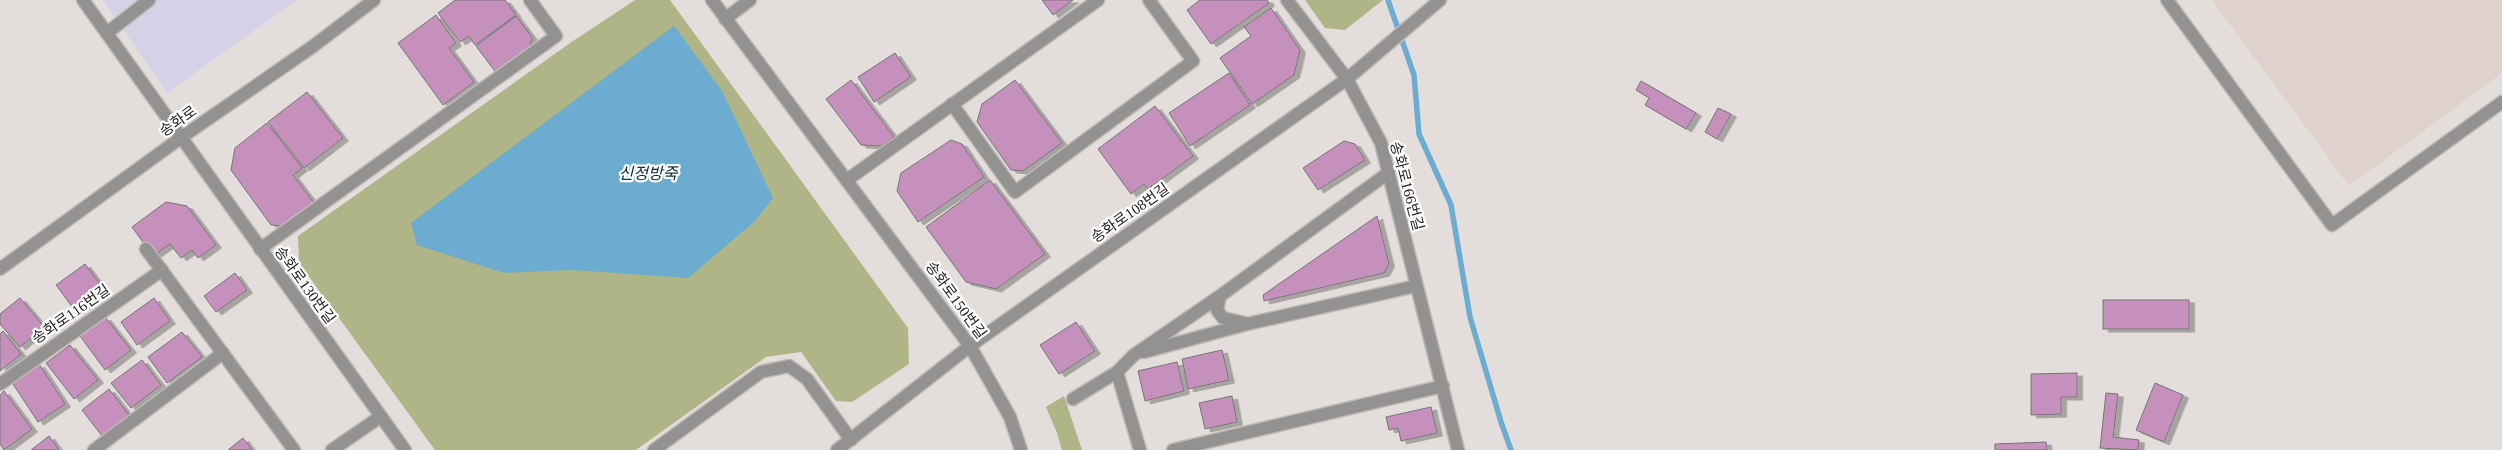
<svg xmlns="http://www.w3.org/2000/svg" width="2502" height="450" font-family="'Times New Roman','Noto Sans KR',serif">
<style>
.commercial{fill:#d5d2e8}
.built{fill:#dfd2cd}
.green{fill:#afb587}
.water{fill:#6cacd1}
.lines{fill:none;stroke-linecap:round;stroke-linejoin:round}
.stream{stroke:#6cacd1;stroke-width:5.5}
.building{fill:#c590bb;stroke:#777476;filter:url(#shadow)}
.minor-casing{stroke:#bdb9b7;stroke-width:15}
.minor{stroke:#949291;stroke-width:12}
.labels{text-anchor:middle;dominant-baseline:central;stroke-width:4.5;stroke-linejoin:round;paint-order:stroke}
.street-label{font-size:15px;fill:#262423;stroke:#fff}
.water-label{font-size:16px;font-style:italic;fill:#0f2d3d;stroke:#fff}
</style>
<defs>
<filter id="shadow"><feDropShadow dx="5.5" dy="3" stdDeviation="0" flood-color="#0004"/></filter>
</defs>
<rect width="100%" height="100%" fill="#e3dedc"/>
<path class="commercial" d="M103,0h194l-130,93z"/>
<path class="built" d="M2212,0h290v73l-153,113z"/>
<g class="green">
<path d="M635,0h35l238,328 1,36 -57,38 -16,-1 -35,-49 -35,5 -130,93h-201l-136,-187 -1,-27 275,-195z"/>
<path d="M1305,0h78l-38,30 -20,-2z"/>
<path d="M1064,396l18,54h-20l-5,-17 -11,-26z"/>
</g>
<path class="water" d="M674,26l48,65 51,107 -19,24 -66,56 -116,-8 -68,3 -87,-28 -6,-22z"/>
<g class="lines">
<path class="stream" d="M1388,0l26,75 5,59 32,71 19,112 31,105 10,28"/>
</g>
<g class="building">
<path d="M455,0h50l11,15 -41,30 -6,-9 -9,6 -22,-29z"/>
<path d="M1042,0h31l-20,15z"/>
<path d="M1200,0h67l2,3 -58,41 -24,-34z"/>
<path d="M1271,8l29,42 -6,25 -42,29 -32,-46 31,-22 -7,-9z"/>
<path d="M436,15l20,28 -7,5 25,34 -31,23 -45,-62z"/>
<path d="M516,16l16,21 -2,12 -33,25 -21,-28z"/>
<path d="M895,53l16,24 -37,25 -16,-25z"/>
<path d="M1229,73l21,32 -60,41 -21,-33z"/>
<path d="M851,80l43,57 -12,9 -21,-1 -35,-46z"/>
<path d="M1015,80l47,63 -39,28 -12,-1 -34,-48 5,-18z"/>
<path d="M1641,81l55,32 -10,16 -41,-24 4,-7 -13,-8z"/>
<path d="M307,92l36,46 -39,30 -36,-46z"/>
<path d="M1155,106l38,50 -45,33 -4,-5 -13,10 -33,-45z"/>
<path d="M1718,108l13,6 -14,25 -12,-7z"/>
<path d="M267,123l35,45 -9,7 21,28 -30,23 -13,-1 -40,-55 4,-22z"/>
<path d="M951,140l11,4 22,33 -66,45 -21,-31 4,-18z"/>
<path d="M1344,141l11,3 10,16 -47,30 -15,-22z"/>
<path d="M990,180l55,74 -49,35 -30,-7 -40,-55z"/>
<path d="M166,202l21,4 29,39 -18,13 -6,-8 -11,8 -11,-14 -17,12 -21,-29z"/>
<path d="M1377,216l12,48 -5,9 -120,28 -1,-6z"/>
<path d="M85,264l20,27 -29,21 -20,-27z"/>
<path d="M235,273l12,17 -31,22 -12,-16z"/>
<path d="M20,298l24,29 -24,20 -20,-23v-10z"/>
<path d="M154,298l16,23 -33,24 -16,-23z"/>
<rect x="2103" y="300" width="86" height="29"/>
<path d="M105,317l26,33 -26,20 -25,-34z"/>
<path d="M1076,322l19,29 -36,23 -19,-29z"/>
<path d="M3,331l18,23 -21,17v-37z"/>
<path d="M182,332l20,25 -35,26 -19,-26z"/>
<path d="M70,345l28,35 -24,19 -28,-36z"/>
<path d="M1222,350l7,30 -41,9 -6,-30z"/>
<path d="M142,360l19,25 -30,23 -20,-25z"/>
<path d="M1177,362l7,29 -39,10 -7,-30z"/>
<path d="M39,364l26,40 -27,18 -27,-41z"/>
<path d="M2077,373v24h-16v17l-30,1v-41z"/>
<path d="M2155,383l28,12 -19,47 -28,-12z"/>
<path d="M109,389l20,26 -27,21 -20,-26z"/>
<path d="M4,391l28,38 -28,21 -4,-6v-49z"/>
<path d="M2106,393l12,1 -5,43 26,3 -1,10 -38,-2z"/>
<path d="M1232,396l5,26 -32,7 -6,-26z"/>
<path d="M1431,407l6,26 -36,8 -3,-13 -9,2 -3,-13z"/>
<path d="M49,436l10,14h-28z"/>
<path d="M243,438l9,12h-24z"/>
<path d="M2046,442l1,8h-52v-6z"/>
</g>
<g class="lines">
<g class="minor-casing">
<g id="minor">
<path d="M83,0l322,450"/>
<path d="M712,0l258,346 40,71 11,33"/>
<path d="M1287,0l60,79 34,64 77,307"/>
<path d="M2167,0l165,225 170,-123"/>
<path d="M725,19l25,-19"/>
<path d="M107,33l42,-33"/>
<path d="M952,104l63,88 178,-131 -44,-61"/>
<path d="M847,180l251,-180"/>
<path d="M146,249l148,201"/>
<path d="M260,249l296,-213 -26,-36"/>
<path d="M0,269l182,-132 130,-90 62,-47"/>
<path d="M1220,296l-3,14 6,8 22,5"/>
<path d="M1144,352l103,-28 169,-38"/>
<path d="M1117,372l23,78"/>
<path d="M0,384l162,-114"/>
<path d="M1073,399l44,-27 17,-17 86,-59 168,-123"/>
<path d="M94,450l129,-97"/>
<path d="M332,450l48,-33"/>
<path d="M654,450l107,-78 28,-6 18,13 44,61"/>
<path d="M837,450l133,-104 377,-267 93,-79"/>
<path d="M1173,450l270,-64"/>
</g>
</g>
<use href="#minor" class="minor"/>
</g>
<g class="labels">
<g class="street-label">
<text transform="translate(178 121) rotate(-35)">송화로</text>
<text transform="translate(1407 186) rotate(75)">송화로166번길</text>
<text transform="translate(1130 213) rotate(-35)">송화로108번길</text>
<text transform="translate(305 285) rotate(54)">송화로130번길</text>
<text transform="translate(956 300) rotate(54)">송화로150번길</text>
<text transform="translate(71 314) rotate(-35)">송화로116번길</text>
</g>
<g class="water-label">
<text x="648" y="173">신정방죽</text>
</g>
</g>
</svg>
